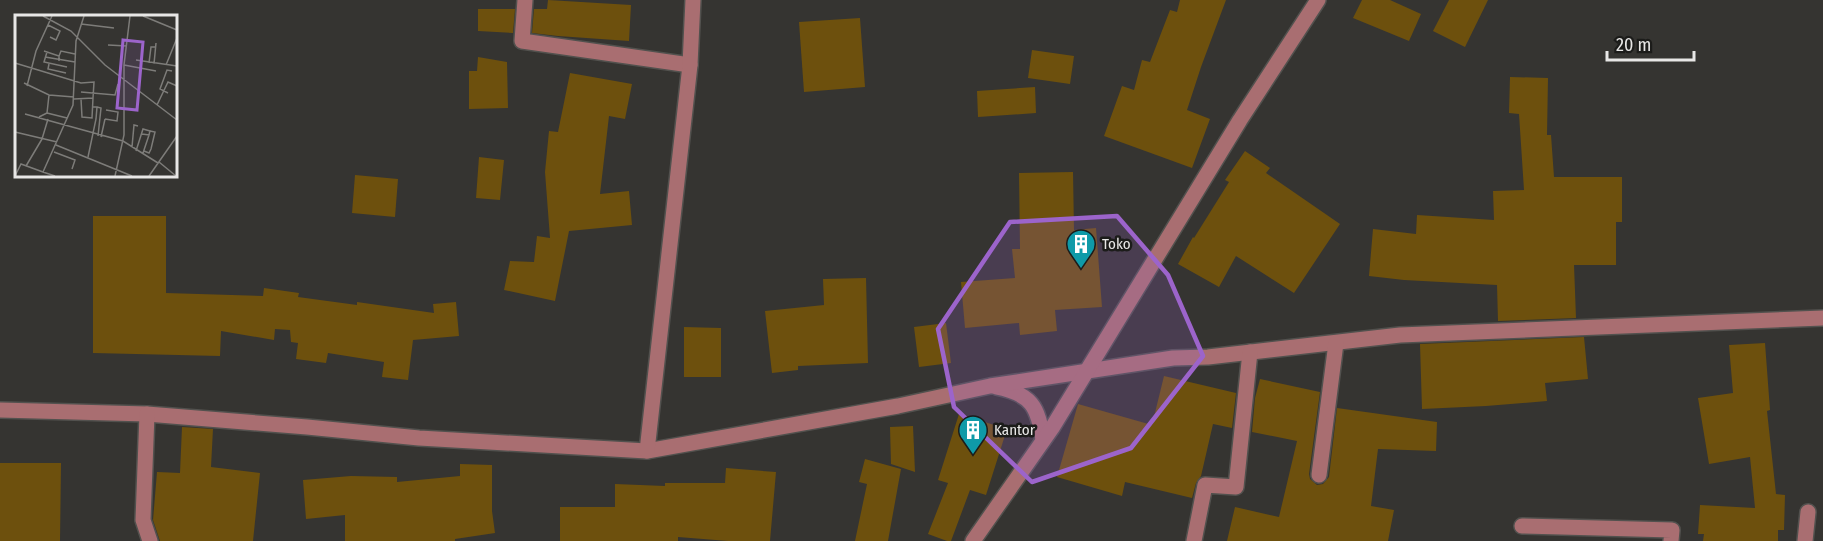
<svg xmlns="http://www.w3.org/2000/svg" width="1823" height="541" font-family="'Fira Sans Condensed',sans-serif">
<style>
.building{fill:#6d500d}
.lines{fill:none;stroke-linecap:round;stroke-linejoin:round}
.minor-casing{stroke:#52514e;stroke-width:18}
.minor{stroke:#a96e71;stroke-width:15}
.marked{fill:#9c64cb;fill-opacity:0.2;stroke:#9c64cb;stroke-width:4.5;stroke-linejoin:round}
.labels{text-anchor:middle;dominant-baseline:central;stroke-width:5;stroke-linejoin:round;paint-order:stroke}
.poi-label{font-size:15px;fill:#e8e7e6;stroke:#1c1c1a;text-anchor:start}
.inset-road{fill:none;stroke:#7d7c79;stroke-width:1.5}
.view{fill:#9c64cb;fill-opacity:0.15;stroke:#9c64cb;stroke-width:3}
.inset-edge{fill:none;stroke:#e8e7e6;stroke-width:3}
</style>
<rect width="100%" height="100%" fill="#353431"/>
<g class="building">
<path d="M548,0l83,5 -2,36 -71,-5 -26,-3 2,-24h13z"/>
<path d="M1180,0h46l-25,67 -14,43 23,9 -18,49 -88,-32 18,-50 12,4 8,-30 8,2 20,-52 7,2z"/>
<path d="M1362,0h28l31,14 -12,27 -56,-23z"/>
<path d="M1449,0h39l-23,47 -32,-16z"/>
<path d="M478,9h37l-2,24 -35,-2z"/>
<path d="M860,18l5,69 -61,5 -5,-70z"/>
<path d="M1032,50l42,6 -4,28 -42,-6z"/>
<path d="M478,57l29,5 1,46 -39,1v-38h8z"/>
<path d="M570,73l62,11 -7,35 -16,-3 -9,78 29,-3 3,34 -63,6 -14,70 -51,-11 6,-29 24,1 3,-26 13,2 -5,-66 4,-41 9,1z"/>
<path d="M1510,77l38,1 -1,57h4l3,42h68v45h-6v43h-42l2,53 -78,3 -1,-36 -93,-5 -35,-4 4,-47 43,5 1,-19 77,5 -1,-29 31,-1 -5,-76 -10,-1z"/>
<path d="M1035,87l1,26 -58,4 -1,-26z"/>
<path d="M1245,151l25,17 -4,5 74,51 -46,69 -58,-37 -17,31 -41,-23 15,-27 1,1 35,-56 -4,-2z"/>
<path d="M479,157l25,3 -4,40 -24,-2z"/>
<path d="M1073,172l1,58 22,-2 6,79 -47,3 2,21 -37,4 -1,-12 -54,5 -4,-46 54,-4 -3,-29h8l-1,-76z"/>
<path d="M355,175l43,4 -3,38 -43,-4z"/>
<path d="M93,216h73v77l97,3 1,-8 35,5 -1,4 59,8v-3l77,11 -1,-9 23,-2 3,34 -46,4 -5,40 -26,-3 2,-15 -56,-9 -2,10 -30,-4 2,-16 -7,-1 -1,-12 -15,-1 -1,11 -53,-9 -1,25 -127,-3z"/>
<path d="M866,278l2,85 -70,3v4l-26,3 -7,-62 59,-6 -1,-26z"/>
<path d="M946,323l5,40 -32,4 -5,-40z"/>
<path d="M684,327l37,1v49h-37z"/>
<path d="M1584,337l4,42 -43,4 2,18 -61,5 -64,3 -2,-65z"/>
<path d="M1765,343l5,67 -3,1 9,83 9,1 -1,35h-6v11h-75l1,-7h-6l2,-29 55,3 -5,-51 -41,7 -11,-66 35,-5 -4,-48z"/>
<path d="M1164,376l72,17 -4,35 -19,-4 -12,52 -5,7 -4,15 -67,-16 -3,14 -65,-19 21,-73 74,21z"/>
<path d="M1260,379l60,13 -11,82 1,5 7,6 6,-1 6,-7 8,-69 100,14 -1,29 -58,-2 -7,57 23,4 -6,31h-161l8,-34 44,10 18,-76 -45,-9 3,-34z"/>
<path d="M959,414l48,15 -21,66 -16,-5 -19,51h-4l-19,-7 20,-51 -10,-3z"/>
<path d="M913,426l2,46 -24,-8 -1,-37z"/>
<path d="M182,427l31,2 -2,38 49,6 -7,68h-93l-7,-21 4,-48 23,1z"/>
<path d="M865,459l36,10 -13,72h-33l12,-57 -8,-2z"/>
<path d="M0,463h61l-1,78h-60z"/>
<path d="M460,464l32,1v46l3,22 -40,6v2h-110v-26l-39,4 -3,-39 48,-4 46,1v5l63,-6z"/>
<path d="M726,468l50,4 -6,69h-42l-50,-4v4h-118v-34h55v-23l50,2v-3h60z"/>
</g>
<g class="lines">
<g class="minor-casing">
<g id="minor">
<path d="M525,0l-3,41 168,24"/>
<path d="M996,387c36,7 42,20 47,53"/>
<path d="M0,410l147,4 160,13 112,11 228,13 251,-45 92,-20 183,-28 35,-1 192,-22 423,-17"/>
<path d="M147,414l-4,106 7,21"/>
<path d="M647,451l43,-386 3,-65"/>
<path d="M1319,475l17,-132"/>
<path d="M1522,526l150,4 -1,11"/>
<path d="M973,541l79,-113 188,-308 78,-120"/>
<path d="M1194,541l11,-56 31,2 14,-135"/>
<path d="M1805,541l3,-29"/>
</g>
</g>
<use href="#minor" class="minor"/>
</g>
<path class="marked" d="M1117,216l51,59 35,81 -72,92 -99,34 -78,-75 -16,-78 72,-107z"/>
<defs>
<g id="building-pin" transform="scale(1.5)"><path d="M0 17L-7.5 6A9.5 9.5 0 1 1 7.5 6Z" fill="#0f9aa8" stroke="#1c1c1a"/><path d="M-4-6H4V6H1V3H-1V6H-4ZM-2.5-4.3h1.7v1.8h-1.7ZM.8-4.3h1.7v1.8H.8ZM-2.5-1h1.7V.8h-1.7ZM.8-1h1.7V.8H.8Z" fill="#fff"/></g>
</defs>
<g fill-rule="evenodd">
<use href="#building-pin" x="1081" y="244"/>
<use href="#building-pin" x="973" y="430"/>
</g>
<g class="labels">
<g class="poi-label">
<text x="1102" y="244">Toko</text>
<text x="994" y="430">Kantor</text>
</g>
</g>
<g transform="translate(15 15)">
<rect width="162" height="162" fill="#353431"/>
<path class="inset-road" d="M28,1l28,15 34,34 72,55M128,1l34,14M66,9l33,4M33,10l12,6 -4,9 -6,-3M93,30l19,1M29,36l15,5v5M32,37l-3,10 23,5M44,41l2,-5 14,3M30,42l30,5M121,45l41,6M0,48l66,20 13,-1 -1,16 -19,1M134,48l2,-16h5M34,49l-1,5 18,4M139,49l2,-21M109,50l32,6M151,50l11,-27M9,68l25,12 25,2M12,71l9,-35 16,-35M66,77l34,3 3,-11M153,78l-8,-4 7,-19 5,1M66,84l1,18 10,1 1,-20M142,90l11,-23 9,4M82,92l4,1 -3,28M32,98l20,5M10,99l98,27 35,22M24,102l8,-4 2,-18M90,104l12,2 1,-9 -12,-2M0,117l42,10M86,122l4,-18M27,124l6,-20M41,130l76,31M117,132l2,-22 4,1M121,136l7,-22 7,2 -1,4 -7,-1M129,136l5,2 2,-4 4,-17 -5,-1M39,137l21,8 -3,9M128,138l6,-18M73,142l8,-38 1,-12h-5M144,147l17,14M11,151l16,-27M0,161l6,-12 22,8M40,161l-12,-4 30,-67 3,-64 8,-25M100,161l9,-41v-70l6,-49M134,161l28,-40"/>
<path class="view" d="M108,25l20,2 -6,68 -20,-2z"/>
<rect width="162" height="162" class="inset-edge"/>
</g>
<path d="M1607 51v9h87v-9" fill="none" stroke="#e8e7e6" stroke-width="3"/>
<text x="1616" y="51" font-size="18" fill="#e8e7e6" stroke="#1c1c1a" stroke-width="4.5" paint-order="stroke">20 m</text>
</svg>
